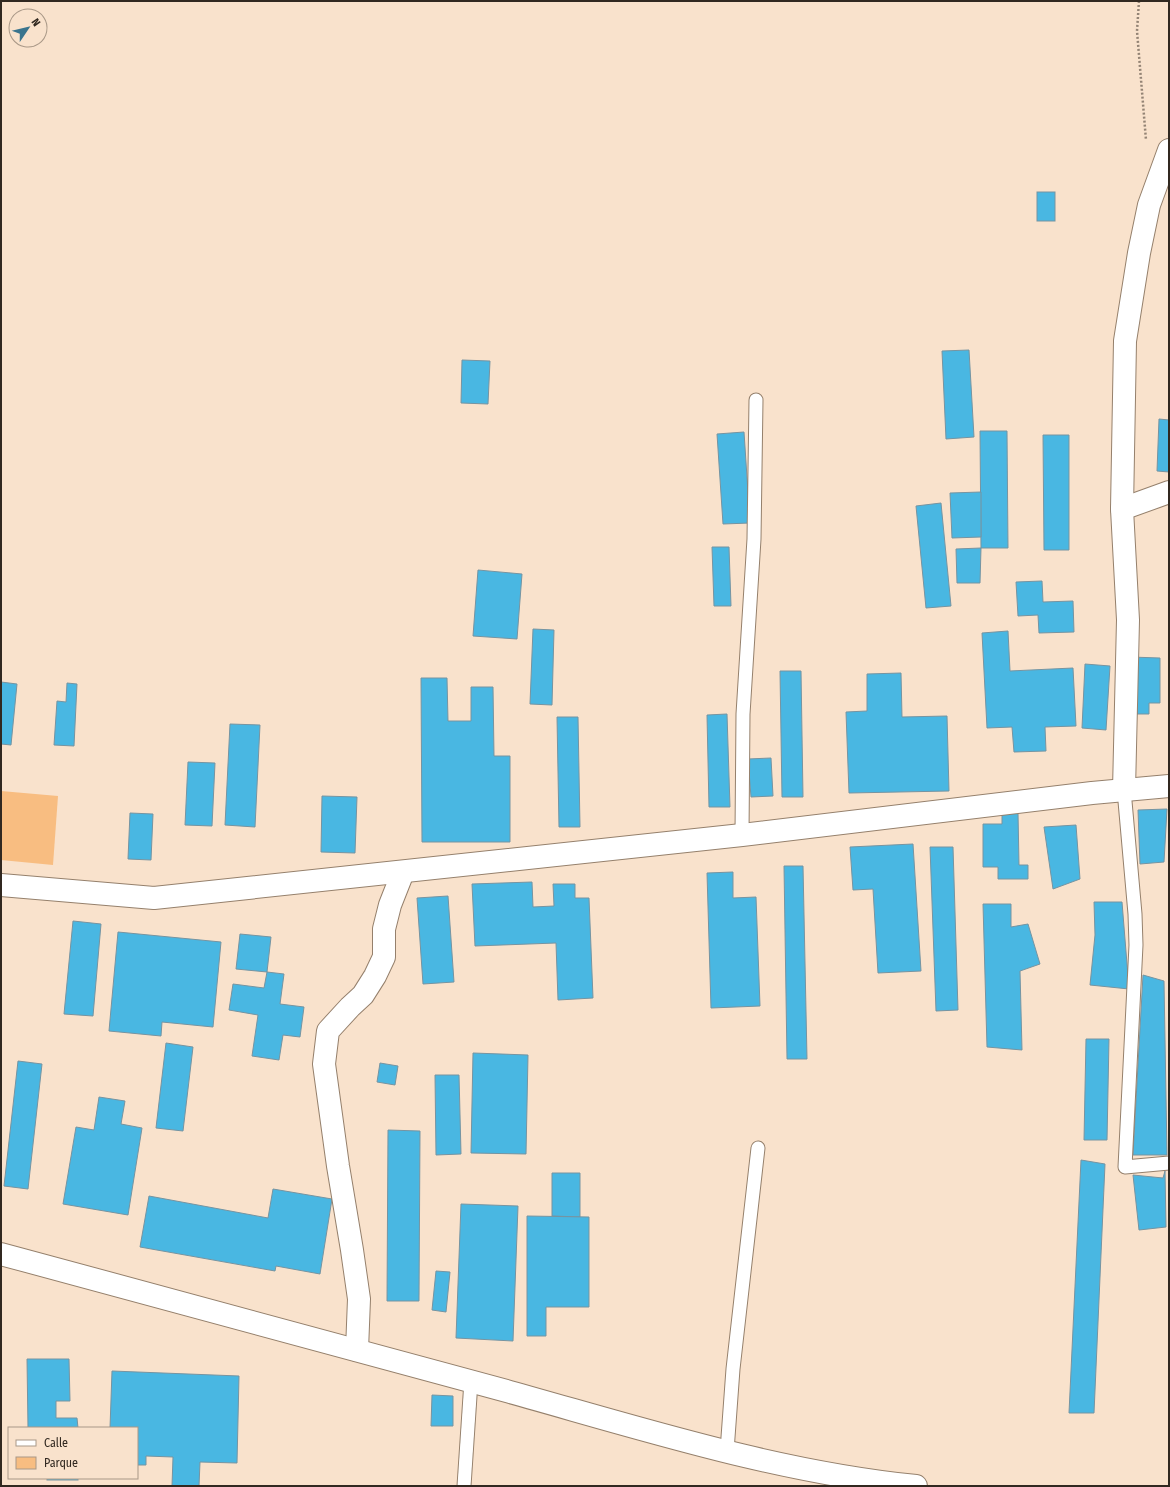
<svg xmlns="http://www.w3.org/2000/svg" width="1170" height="1487" font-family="'Fira Sans Condensed',sans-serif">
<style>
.green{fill:#f8bd81}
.building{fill:#49b7e2;stroke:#7694a1}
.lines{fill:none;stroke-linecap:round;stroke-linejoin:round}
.lane-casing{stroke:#95806c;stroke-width:15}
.street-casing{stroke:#95806c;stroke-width:24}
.secondary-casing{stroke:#95806c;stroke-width:24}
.path{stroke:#948475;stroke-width:2.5;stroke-dasharray:2 2;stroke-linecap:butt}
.lane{stroke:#fff;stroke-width:13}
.street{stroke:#fff;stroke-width:22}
.secondary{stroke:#fff;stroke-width:22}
</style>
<rect width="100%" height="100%" fill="#f9e2cc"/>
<path class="green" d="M1,791l57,5 -5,69 -52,-5z"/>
<g class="building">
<rect x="1037" y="192" width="18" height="29"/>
<path d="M969,350l5,87 -28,2 -4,-88z"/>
<path d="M462,360l28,1 -2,43 -27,-1z"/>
<path d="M1159,419l10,1v52l-12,-1z"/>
<path d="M980,431h27l1,117h-27z"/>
<path d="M744,432l6,91 -27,1 -6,-90z"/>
<path d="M1043,435h26v115h-25z"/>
<path d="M981,492v45l-29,1 -2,-45z"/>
<path d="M941,503l10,103 -25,2 -10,-102z"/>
<path d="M712,547h17l2,59h-17z"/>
<path d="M981,548l-1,35h-23l-1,-34z"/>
<path d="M478,570l44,4 -5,65 -44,-3z"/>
<path d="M1042,581l1,21 30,-1 1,31 -35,1 -1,-18 -20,1 -2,-34z"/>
<path d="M533,629l21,1 -2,75 -22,-1z"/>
<path d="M1008,631l2,40 63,-3 3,58 -31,1 1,24 -32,1 -2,-25 -25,1 -5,-95z"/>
<path d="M1130,657l30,1v45h-11v11h-19z"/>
<path d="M1085,664l25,2 -4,64 -24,-2z"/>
<path d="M780,671h21l2,126h-21z"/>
<path d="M901,673l1,44 45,-1 2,75 -100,2 -3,-81 21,-1v-37z"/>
<path d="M421,678h26l1,43h23v-34h22l1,69h16v86h-88z"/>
<path d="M1,682l16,2 -6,61 -10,-1z"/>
<path d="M67,683l10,1 -3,62 -20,-1 3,-44 9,1z"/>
<path d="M727,714l3,93h-21l-2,-92z"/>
<path d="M557,717h21l2,110h-21z"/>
<path d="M230,724l30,1 -5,102 -30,-2z"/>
<path d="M771,758l2,38 -22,1 -3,-38z"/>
<path d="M188,762l27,1 -3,63 -27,-1z"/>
<path d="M322,796l35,1 -2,56 -34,-1z"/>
<path d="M1167,809l-3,53 -24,2 -2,-54z"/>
<path d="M130,813l23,1 -2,46 -23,-1z"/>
<path d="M1002,813h16l1,52h9v14h-30v-12h-15v-43h19z"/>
<path d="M1076,825l4,54 -27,10 -9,-62z"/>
<path d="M913,844l8,127 -43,2 -5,-84 -20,1 -3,-43z"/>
<path d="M930,847h23l5,163 -22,1z"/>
<path d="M784,866h19l4,193h-20z"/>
<path d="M733,872v26l23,-1 4,109 -49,2 -4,-135z"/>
<path d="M532,882l1,25 21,-1 -1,-22h22v14h14l4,100 -35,2 -2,-57 -81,3 -3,-62z"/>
<path d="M448,896l6,86 -31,2 -6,-86z"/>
<path d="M1094,902h28l7,87 -39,-4 5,-50z"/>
<path d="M983,904h28v23l17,-3 12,40 -20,7 2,79 -35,-3z"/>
<path d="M73,921l28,3 -8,92 -29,-2z"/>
<path d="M118,932l103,10 -8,85 -51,-5 -1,14 -52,-5z"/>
<path d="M240,934l31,3 -4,35 -31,-3z"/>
<path d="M267,972l17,2 -4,30 24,3 -4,30 -17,-2 -4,25 -27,-4 6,-41 -29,-5 4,-26 31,4z"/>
<path d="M1143,975l21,6 3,174h-34z"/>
<path d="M1086,1039h23l-2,101h-23z"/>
<path d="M166,1043l27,4 -10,84 -27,-3z"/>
<path d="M473,1053l55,2 -2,99 -55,-1z"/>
<path d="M18,1061l24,3 -14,125 -24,-3z"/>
<path d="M380,1063l18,3 -3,19 -18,-3z"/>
<path d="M435,1075h24l2,79 -25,1z"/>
<path d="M99,1097l26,4 -4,23 21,4 -14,87 -65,-11 13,-77 18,3z"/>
<path d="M388,1130l32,1 -1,170h-32z"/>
<path d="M1081,1160l24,4 -11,249h-25z"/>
<path d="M1165,1171l1,56 -27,3 -6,-55 30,3z"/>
<path d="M552,1173h28v44l-28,-1z"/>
<path d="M273,1189l59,10 -12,75 -44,-8 -1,5 -135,-24 9,-51 119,22z"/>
<path d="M461,1204l57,2 -5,135 -57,-3z"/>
<path d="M527,1216l62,1v90h-43v29h-19z"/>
<path d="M436,1271l14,1 -4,40 -14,-2z"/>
<path d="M27,1359h42l1,42h-14v17h21l1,10h-50z"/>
<path d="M112,1371l127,5 -2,87 -37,-1 -1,24h-27l1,-29 -27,-1v9h-9v-37h-27z"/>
<path d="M432,1395l21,1v30h-22z"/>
<rect x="47" y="1478" width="31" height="2"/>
</g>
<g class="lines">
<g class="lane-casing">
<g id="lane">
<path d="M1124,790l11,124 1,31 -11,222 44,-4"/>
<path d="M742,835l1,-121 11,-175 2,-139"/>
<path d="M727,1451l6,-82 25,-221"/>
<path d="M464,1486l7,-105"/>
</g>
</g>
<g class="street-casing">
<g id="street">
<path d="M1122,509l3,-168 14,-88 10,-48 20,-55"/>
<path d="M1124,790l4,-170 -6,-111 47,-17"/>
<path d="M1,885l153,13 588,-63 350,-42 77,-7"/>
<path d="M357,1350l2,-51 -7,-49 -14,-84 -14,-102 4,-33 22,-24 13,-12 12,-19 9,-19v-28l6,-24 13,-33"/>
</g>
</g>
<g class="secondary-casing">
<path id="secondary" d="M1,1254c169,47 339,91 509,138 133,37 267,80 406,94"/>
</g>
<path class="path" d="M1139,1l-2,30 9,109"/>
<use href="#lane" class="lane"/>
<use href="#street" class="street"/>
<use href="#secondary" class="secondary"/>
</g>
<rect width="1170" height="1487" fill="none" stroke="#312820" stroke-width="4"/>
<rect x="8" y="1427" width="130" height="52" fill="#f9e2cc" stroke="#a99887"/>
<rect x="16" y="1440" width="20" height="6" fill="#ffffff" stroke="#a99887"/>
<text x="44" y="1447" font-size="12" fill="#312820">Calle</text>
<rect x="16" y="1457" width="20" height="12" fill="#f8bd81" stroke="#a99887"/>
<text x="44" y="1467" font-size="12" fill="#312820">Parque</text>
<g transform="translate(28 28) rotate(55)"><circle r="19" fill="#f9e2cc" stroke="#a99887"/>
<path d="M0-3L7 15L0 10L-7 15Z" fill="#3a748d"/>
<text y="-6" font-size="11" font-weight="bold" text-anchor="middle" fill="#312820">N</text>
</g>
</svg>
